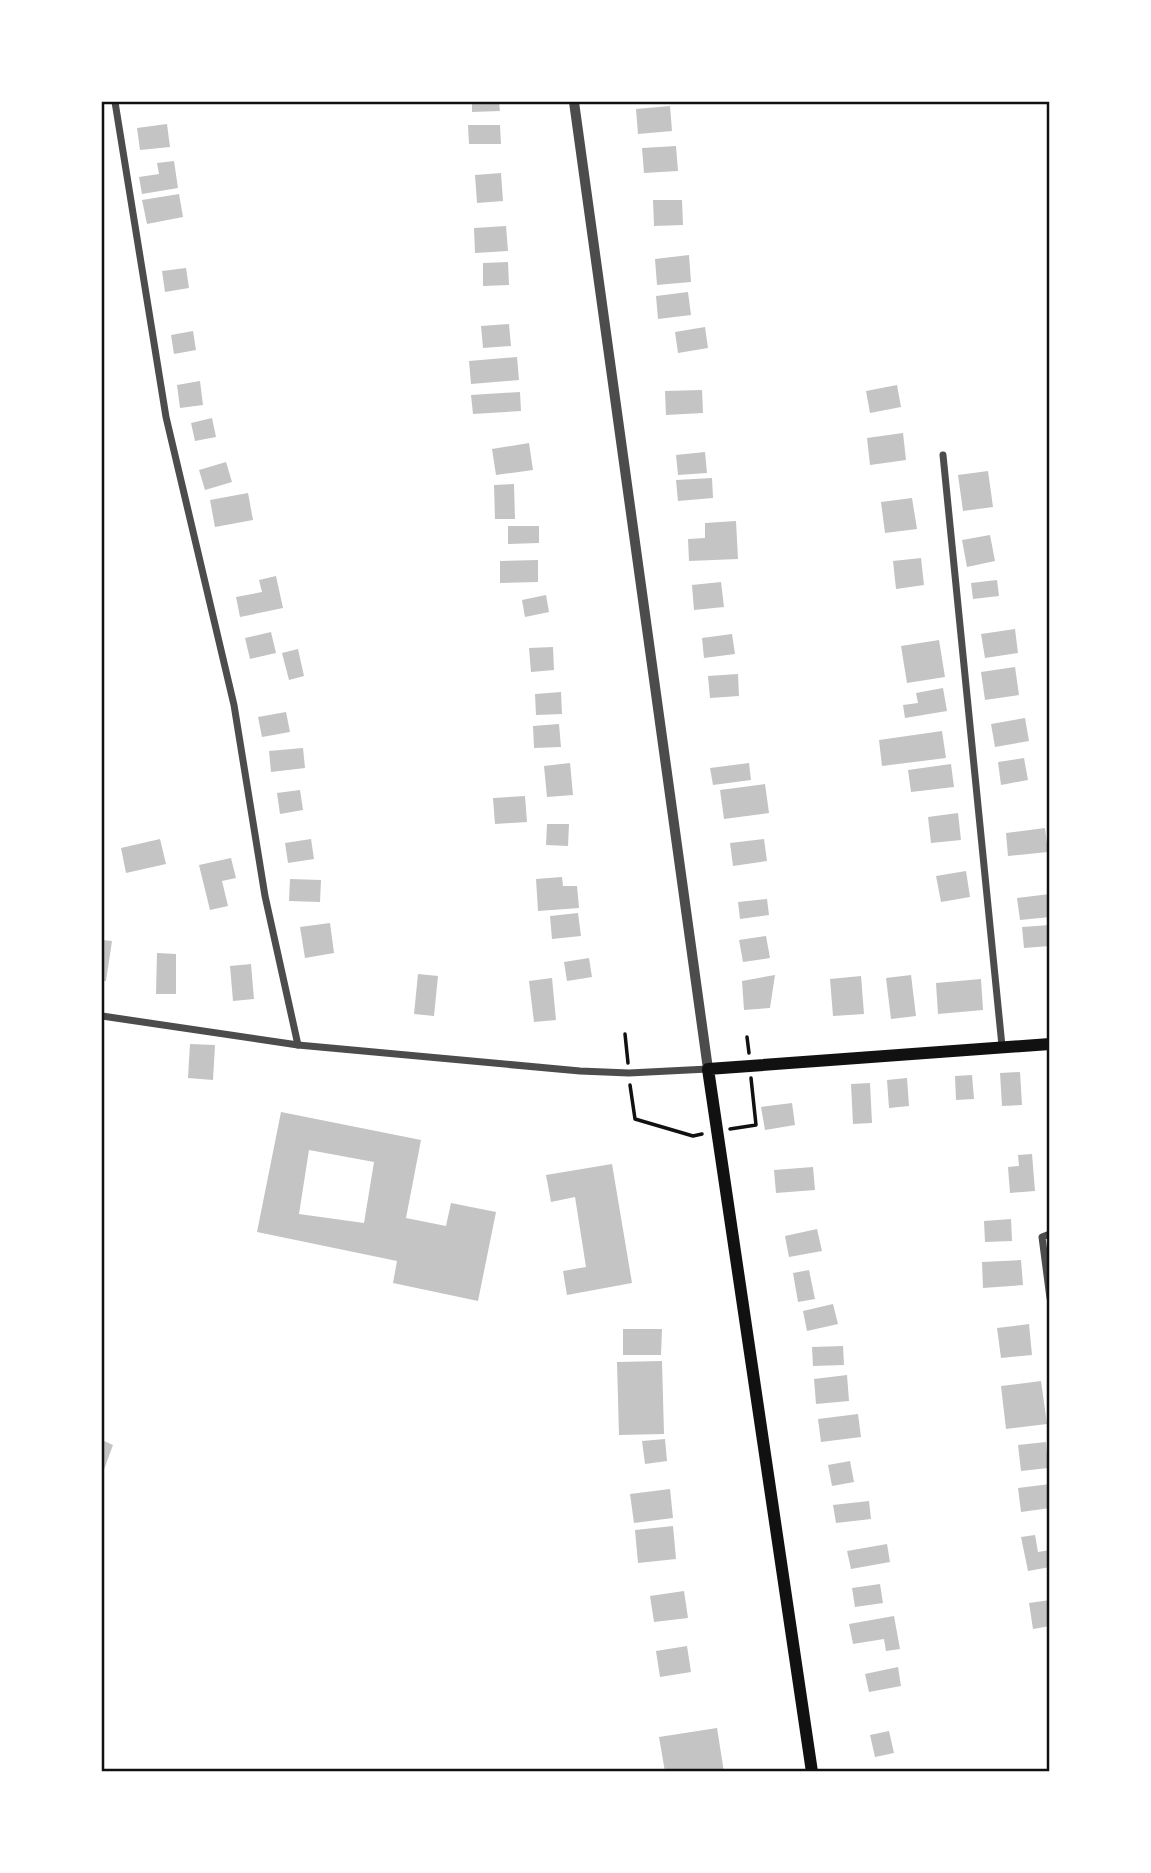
<svg xmlns="http://www.w3.org/2000/svg" width="1151" height="1873" font-family="'Roboto Condensed',sans-serif">
<style>
.building{fill:#c4c4c4;fill-rule:evenodd}
.lines{fill:none;stroke-linecap:round;stroke-linejoin:round}
.path{stroke:#111;stroke-width:3.5}
.minor{stroke:#4c4c4c;stroke-width:7}
.tertiary{stroke:#4c4c4c;stroke-width:10}
.secondary{stroke:#111;stroke-width:12}
.neatline{fill:none;stroke:#111;stroke-width:2.5}
</style>
<rect width="100%" height="100%" fill="#fff"/>
<g class="building">
<path d="M472,102h27l1,9 -28,1z"/>
<path d="M670,106l2,25 -34,3 -2,-25z"/>
<path d="M167,124l3,23 -30,3 -3,-22z"/>
<path d="M468,125h32l1,19h-32z"/>
<path d="M676,146l2,25 -34,2 -2,-25z"/>
<path d="M174,161l4,27 -36,6 -3,-17 20,-3 -2,-11z"/>
<path d="M501,173l2,28 -26,2 -2,-28z"/>
<path d="M179,194l4,23 -36,7 -5,-24z"/>
<path d="M653,200h29l1,25 -29,1z"/>
<path d="M506,226l2,25 -33,2 -1,-25z"/>
<path d="M689,255l2,27 -34,3 -2,-26z"/>
<path d="M508,262l1,23 -26,1v-23z"/>
<path d="M186,268l3,20 -24,4 -3,-21z"/>
<path d="M688,292l3,23 -33,4 -2,-23z"/>
<path d="M509,324l2,22 -28,2 -2,-22z"/>
<path d="M705,327l3,21 -30,5 -3,-21z"/>
<path d="M193,331l3,19 -22,4 -3,-19z"/>
<path d="M517,357l2,23 -48,4 -2,-23z"/>
<path d="M200,381l3,24 -23,3 -3,-23z"/>
<path d="M897,385l4,22 -31,6 -4,-22z"/>
<path d="M702,390l1,23 -37,2 -1,-24z"/>
<path d="M520,392l1,19 -48,3 -2,-19z"/>
<path d="M212,418l4,19 -21,4 -4,-18z"/>
<path d="M903,433l3,27 -36,5 -3,-27z"/>
<path d="M529,443l4,27 -37,5 -4,-26z"/>
<path d="M705,452l2,21 -29,2 -2,-20z"/>
<path d="M226,462l6,20 -27,8 -6,-20z"/>
<path d="M988,471l5,36 -30,4 -5,-36z"/>
<path d="M712,478l1,20 -35,3 -2,-21z"/>
<path d="M514,484l1,35h-20l-1,-34z"/>
<path d="M248,493l5,27 -38,7 -5,-27z"/>
<path d="M912,498l5,31 -32,4 -4,-31z"/>
<path d="M736,521l2,38 -49,2 -1,-22 17,-1v-15z"/>
<path d="M508,526h31v17l-31,1z"/>
<path d="M990,535l5,26 -28,6 -5,-27z"/>
<path d="M921,558l3,27 -28,4 -3,-28z"/>
<path d="M538,560v22l-38,1v-22z"/>
<path d="M276,576l7,32 -43,9 -4,-20 26,-5 -3,-12z"/>
<path d="M997,580l2,16 -26,3 -2,-16z"/>
<path d="M721,582l3,25 -30,3 -2,-25z"/>
<path d="M546,595l3,17 -24,5 -3,-17z"/>
<path d="M1015,629l3,24 -33,5 -4,-24z"/>
<path d="M271,632l5,21 -26,6 -5,-21z"/>
<path d="M732,634l3,20 -31,4 -2,-20z"/>
<path d="M939,640l6,37 -38,6 -6,-37z"/>
<path d="M553,647l1,23 -23,2 -2,-24z"/>
<path d="M298,649l6,27 -15,4 -7,-27z"/>
<path d="M1015,667l4,28 -34,5 -4,-28z"/>
<path d="M738,674l1,22 -29,2 -2,-22z"/>
<path d="M943,688l4,23 -42,7 -2,-13 15,-2 -2,-10z"/>
<path d="M561,692l1,22 -26,1 -1,-21z"/>
<path d="M286,712l4,20 -28,5 -4,-20z"/>
<path d="M1025,718l4,23 -34,6 -4,-23z"/>
<path d="M559,724l2,23 -27,1 -1,-22z"/>
<path d="M942,731l4,27 -64,8 -3,-26z"/>
<path d="M303,748l2,20 -34,4 -2,-21z"/>
<path d="M1024,758l4,22 -27,5 -3,-23z"/>
<path d="M570,763l3,32 -26,2 -3,-31z"/>
<path d="M749,763l2,17 -38,5 -3,-17z"/>
<path d="M951,764l3,23 -43,5 -3,-22z"/>
<path d="M765,784l4,29 -45,6 -4,-29z"/>
<path d="M300,790l3,20 -23,4 -3,-21z"/>
<path d="M525,796l2,26 -32,2 -2,-26z"/>
<path d="M958,813l3,27 -30,3 -3,-26z"/>
<path d="M547,824h22l-1,22 -22,-1z"/>
<path d="M1045,828l3,24 -40,4 -2,-23z"/>
<path d="M160,839l6,25 -40,9 -5,-25z"/>
<path d="M311,839l3,20 -26,4 -3,-20z"/>
<path d="M764,839l3,22 -34,5 -3,-23z"/>
<path d="M231,858l5,20 -14,3 6,25 -18,4 -11,-45z"/>
<path d="M966,871l4,26 -29,5 -5,-26z"/>
<path d="M562,877l1,9h14l2,22 -41,3 -2,-32z"/>
<path d="M290,879l31,1 -1,22 -31,-1z"/>
<path d="M1050,894v23l-30,3 -3,-22z"/>
<path d="M767,899l2,16 -29,4 -2,-17z"/>
<path d="M578,913l3,23 -29,3 -2,-23z"/>
<path d="M330,923l4,30 -29,5 -5,-31z"/>
<path d="M1050,925v21l-26,2 -2,-21z"/>
<path d="M766,936l4,22 -27,4 -4,-22z"/>
<path d="M102,940l10,1 -6,40h-4z"/>
<path d="M157,953l19,1v40h-20z"/>
<path d="M589,958l3,19 -25,4 -3,-19z"/>
<path d="M251,964l3,35 -21,2 -3,-35z"/>
<path d="M418,974l20,2 -4,40 -20,-2z"/>
<path d="M775,975l-5,33 -26,2 -2,-29z"/>
<path d="M911,975l5,41 -25,3 -5,-41z"/>
<path d="M861,976l3,38 -31,2 -3,-37z"/>
<path d="M552,978l4,42 -22,2 -5,-41z"/>
<path d="M981,979l2,31 -45,4 -2,-31z"/>
<path d="M190,1044l25,1 -2,35 -25,-2z"/>
<path d="M1020,1072l2,33 -20,1 -2,-33z"/>
<path d="M972,1075l2,24 -18,1 -1,-24z"/>
<path d="M907,1078l2,28 -20,2 -2,-28z"/>
<path d="M870,1083l2,40 -19,1 -2,-40z"/>
<path d="M792,1103l3,22 -30,5 -4,-23z"/>
<path d="M281,1112l140,28 -15,78 40,8 5,-23 45,9 -18,89 -85,-18 4,-22 -140,-29zM309,1150l65,12 -10,61 -65,-9z"/>
<path d="M1032,1154l3,37 -25,2 -2,-26 11,-1 -1,-11z"/>
<path d="M612,1164l20,119 -65,12 -4,-24 23,-4 -11,-70 -24,5 -5,-27z"/>
<path d="M813,1167l2,23 -39,3 -2,-23z"/>
<path d="M1011,1219l1,22 -27,1 -1,-21z"/>
<path d="M817,1229l5,22 -33,6 -4,-21z"/>
<path d="M1021,1260l2,25 -40,3 -1,-26z"/>
<path d="M809,1270l6,29 -17,3 -5,-29z"/>
<path d="M833,1304l5,20 -31,7 -4,-20z"/>
<path d="M1029,1324l3,31 -31,3 -4,-30z"/>
<path d="M623,1329h39l-1,26h-38z"/>
<path d="M843,1346l1,19 -31,1 -1,-19z"/>
<path d="M662,1361l2,73 -45,1 -2,-73z"/>
<path d="M847,1375l2,26 -33,3 -2,-25z"/>
<path d="M1041,1381l6,43 -41,5 -5,-43z"/>
<path d="M858,1414l3,23 -40,5 -3,-23z"/>
<path d="M665,1439l2,22 -22,3 -3,-23z"/>
<path d="M102,1440l11,5 -11,30z"/>
<path d="M1046,1442l2,26 -27,3 -3,-26z"/>
<path d="M850,1461l4,21 -22,4 -4,-21z"/>
<path d="M1050,1484v24l-29,4 -3,-24z"/>
<path d="M670,1489l3,29 -39,5 -4,-29z"/>
<path d="M869,1501l2,18 -35,4 -3,-18z"/>
<path d="M673,1526l3,33 -38,4 -3,-33z"/>
<path d="M1035,1535l3,17 12,-2v17l-22,4 -7,-34z"/>
<path d="M887,1544l3,18 -39,7 -4,-18z"/>
<path d="M880,1584l3,19 -28,4 -3,-19z"/>
<path d="M684,1591l4,27 -34,4 -4,-26z"/>
<path d="M1050,1600v26l-17,3 -4,-26z"/>
<path d="M894,1616l6,33 -14,2 -2,-12 -31,5 -4,-20z"/>
<path d="M687,1646l4,26 -31,5 -4,-26z"/>
<path d="M898,1667l3,19 -32,6 -4,-18z"/>
<path d="M717,1728l7,44h-59l-6,-35z"/>
<path d="M889,1731l5,22 -19,4 -5,-22z"/>
</g>
<g class="lines">
<g class="path">
<path d="M625,1034l3,29"/>
<path d="M747,1037l2,16"/>
<path d="M630,1085l5,34 58,17 9,-2"/>
<path d="M730,1129l26,-4 -5,-47"/>
</g>
<g class="minor">
<path d="M115,102l51,315 68,288 31,191 33,149"/>
<path d="M943,455l59,591"/>
<path d="M102,1016l196,29 282,26 49,2 79,-4"/>
<path d="M1050,1234l-8,3 8,61"/>
</g>
<path class="tertiary" d="M574,102l134,967"/>
<path class="secondary" d="M812,1772l-104,-703 342,-25"/>
</g>
<rect width="1151" height="1873" fill="none" stroke="#ffffff" stroke-width="206"/>
<rect x="103" y="103" width="945" height="1667" class="neatline"/>
</svg>
